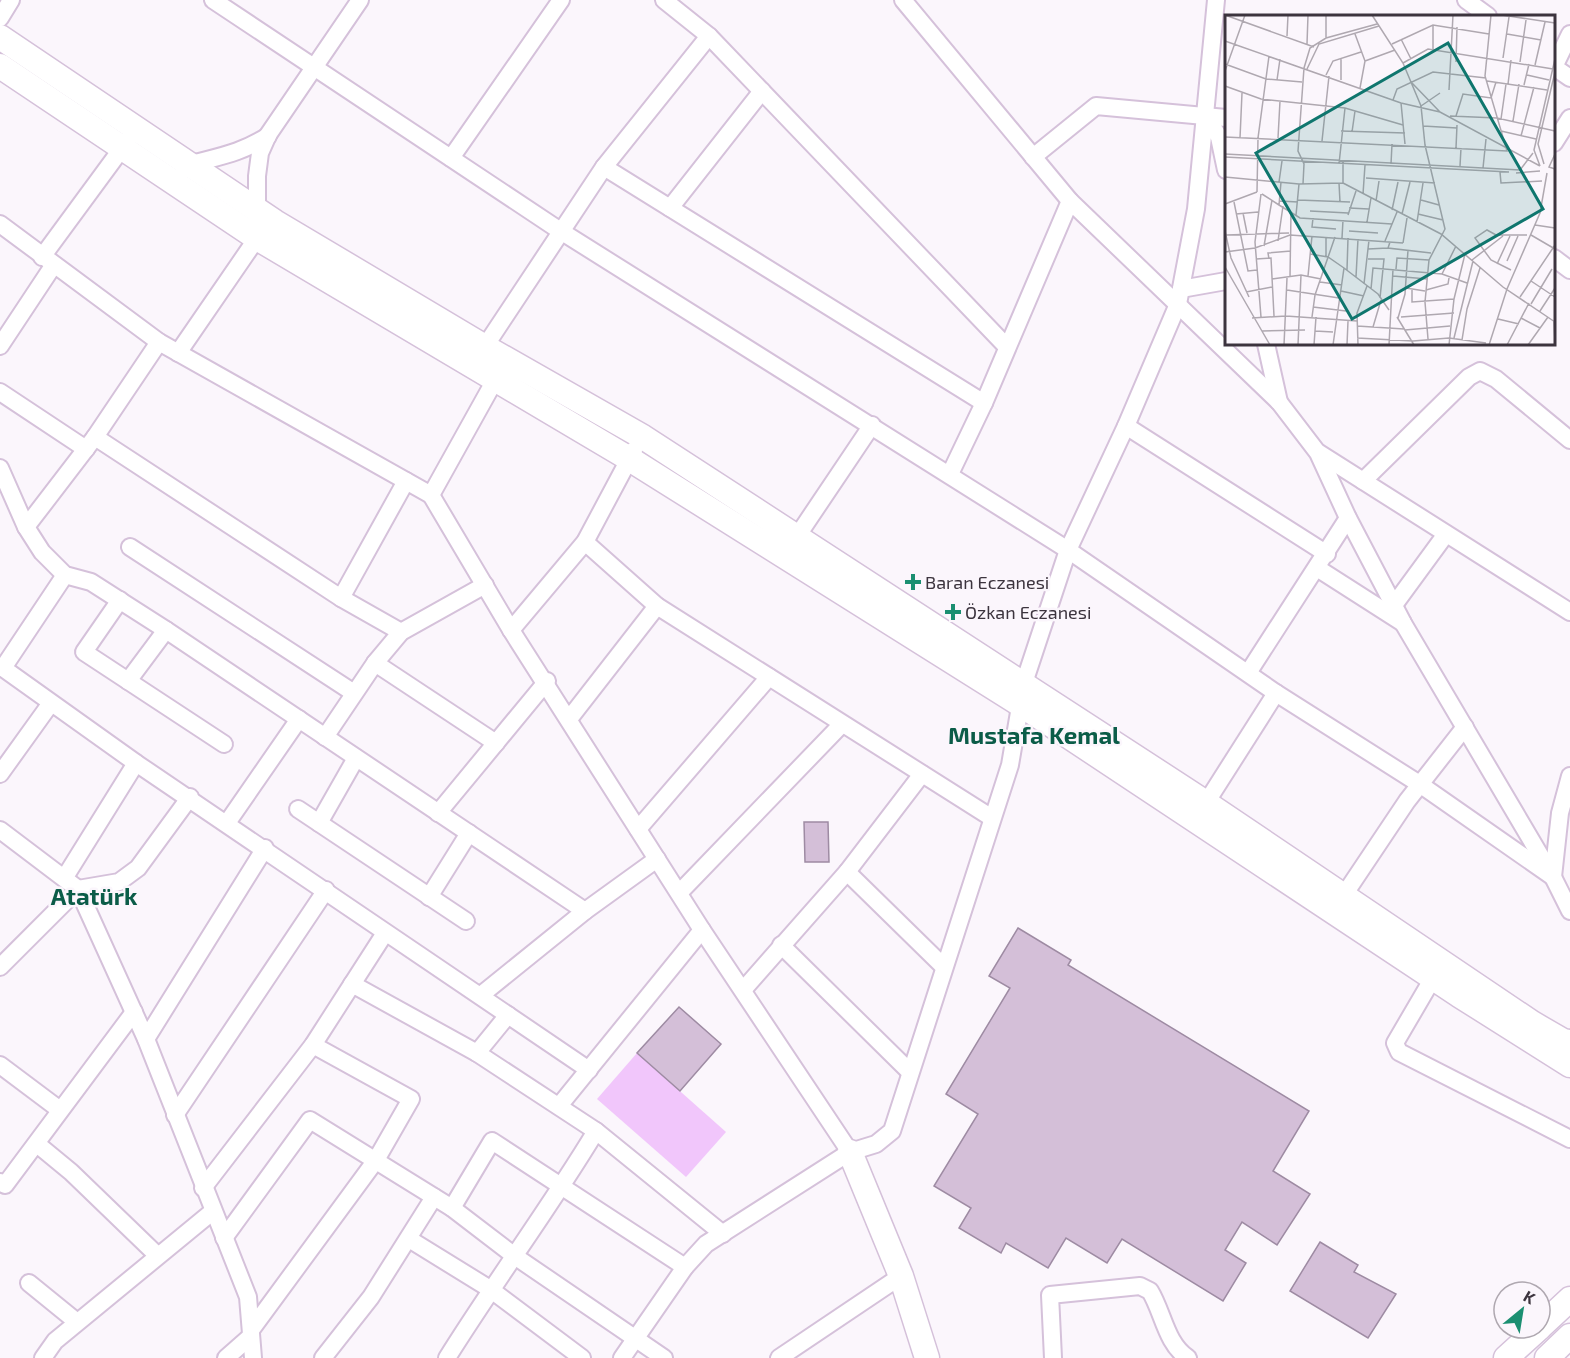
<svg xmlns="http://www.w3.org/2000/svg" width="1570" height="1358" font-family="'Exo 2',sans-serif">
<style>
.green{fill:#f1c6fb}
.building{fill:#d4bfd8;stroke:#9e8ba3;stroke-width:1.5}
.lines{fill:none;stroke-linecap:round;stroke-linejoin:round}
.street-casing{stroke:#d5c1da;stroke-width:20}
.secondary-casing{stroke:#d5c1da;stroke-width:27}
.street{stroke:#fff;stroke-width:16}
.secondary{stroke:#fff;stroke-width:24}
.poi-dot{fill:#1b8f71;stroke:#fbf6fc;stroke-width:2}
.labels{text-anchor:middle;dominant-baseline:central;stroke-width:5;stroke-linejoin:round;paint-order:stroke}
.poi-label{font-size:18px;fill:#3c343e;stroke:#fbf6fc;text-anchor:start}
.district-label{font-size:24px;font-weight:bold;fill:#0b5c48;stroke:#fbf6fc}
.inset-road{fill:none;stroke:#afa8b0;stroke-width:1.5}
.view{fill:#0f766e;fill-opacity:0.15;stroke:#0f766e;stroke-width:3}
.inset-edge{fill:none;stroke:#3c343e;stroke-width:3}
</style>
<rect width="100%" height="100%" fill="#fbf6fc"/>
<path class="green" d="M637,1053l89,79 -40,45 -89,-78z"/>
<g class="building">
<path d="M804,822h24l1,40h-24z"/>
<path d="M1018,928l53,32 -3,5 241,146 -36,60 37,23 -33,51 -35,-23 -17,28 21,13 -23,38 -101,-62 -15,24 -41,-25 -18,30 -42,-25 -5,10 -42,-25 12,-20 -37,-22 44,-72 -32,-20 64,-106 -21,-12z"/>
<path d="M679,1007l42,37 -41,47 -43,-38z"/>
<path d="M1320,1242l38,23 -4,7 42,22 -28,44 -78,-47z"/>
</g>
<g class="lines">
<g class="street-casing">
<g id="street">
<path d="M213,0l346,230 509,320 208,143 145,92 132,92 7,-64 10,-37"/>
<path d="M664,0l45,36 298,311"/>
<path d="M903,0l167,201 209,201 39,51 30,65 55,105 150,254 17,34"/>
<path d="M1466,0l22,16"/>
<path d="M0,18l11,-18"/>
<path d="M1554,67l16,-33"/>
<path d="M1554,67l16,11"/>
<path d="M1207,118l12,19 7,33"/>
<path d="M1554,143l16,-25"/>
<path d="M1033,157l63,-51 130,12"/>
<path d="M451,158l110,-158"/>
<path d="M604,167l380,236"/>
<path d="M185,169l3,-4c32,-9 51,-11 80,-29"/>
<path d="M670,208l92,-117"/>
<path d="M0,224l159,118 272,153 69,-124"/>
<path d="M42,257l86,-117"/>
<path d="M1554,258l16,12"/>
<path d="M1181,289l45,-8"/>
<path d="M1266,344l13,58"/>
<path d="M0,346l53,-80"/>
<path d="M178,353l79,-115v-62l3,-23 8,-18 92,-135"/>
<path d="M480,354l124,-187 105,-131"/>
<path d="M0,392l86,57"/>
<path d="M1126,426l201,128"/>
<path d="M95,437l246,161 60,34"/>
<path d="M1319,453l251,159"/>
<path d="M0,468l26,59 16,25 23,23 26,7 75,48 419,281"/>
<path d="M950,474l34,-71 86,-202"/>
<path d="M1363,481l106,-104 11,-6 16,8 74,61"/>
<path d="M431,495l80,135 191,300 148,222"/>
<path d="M26,527l69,-90 64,-95"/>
<path d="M585,542l72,64 335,212"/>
<path d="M792,544l80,-119"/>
<path d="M130,547l224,146"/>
<path d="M1317,568l86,55"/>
<path d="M341,598l65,-117"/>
<path d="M120,600l-36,52 140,92"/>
<path d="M1394,605l52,-71"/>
<path d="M511,630l74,-88 49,-92"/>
<path d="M375,663l121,80"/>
<path d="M0,666l136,97 453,307"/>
<path d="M3,668l62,-93"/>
<path d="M1248,673l100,-155"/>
<path d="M128,681l38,-51"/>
<path d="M569,719l88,-113"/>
<path d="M325,737l50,-74 26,-31 84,-47"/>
<path d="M0,774l51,-71"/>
<path d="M1206,803l70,-110"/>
<path d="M298,809l168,112"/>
<path d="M438,813l109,-132"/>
<path d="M227,823l72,-104"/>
<path d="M319,823l37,-65"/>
<path d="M638,829l131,-152"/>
<path d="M0,830l78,59 68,150 102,258 5,61"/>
<path d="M847,872l97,95"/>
<path d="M65,877l71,-114"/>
<path d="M680,892l162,-168"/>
<path d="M429,897l40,-64"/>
<path d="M1338,904l69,-103 58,-74"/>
<path d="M781,945l129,127"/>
<path d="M0,967l78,-78 41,-7 19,-14 52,-71"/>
<path d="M1433,978l-38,65 4,9 171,87"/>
<path d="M352,984l125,69"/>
<path d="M743,990l104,-118 75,-98"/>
<path d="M481,995l104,-84 72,-52"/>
<path d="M508,1015l-31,38 119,78 127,103"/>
<path d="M146,1039l119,-191"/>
<path d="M0,1065l60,45"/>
<path d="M559,1106l143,-176"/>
<path d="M175,1115l151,-225"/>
<path d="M37,1144l34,28 86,83"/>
<path d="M0,1182l5,3 129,-173"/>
<path d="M203,1188l110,-143 72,-112"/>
<path d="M452,1208l40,-67 193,126"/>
<path d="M224,1238l86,-118 142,88 64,49 148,101"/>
<path d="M409,1239l81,50 92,69"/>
<path d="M29,1283l48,39"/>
<path d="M251,1330l125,-170 35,-61 -98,-54"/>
<path d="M43,1358l12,-17 157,-129"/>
<path d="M226,1358l25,-22"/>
<path d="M323,1358l48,-61 63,-100"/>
<path d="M447,1358c48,-77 102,-149 149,-227"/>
<path d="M622,1358l63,-91 21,-23 144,-92 26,-8 16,-13 118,-366 14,-82 44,-133 58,-124 52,-122 18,-95 20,-209"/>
<path d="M779,1358l122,-82"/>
<path d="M1053,1358l-3,-63 90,-9 10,5c13,21 16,53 38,67"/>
</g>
</g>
<g class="secondary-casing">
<g id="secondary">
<path d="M0,37l275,185 210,125 158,90 563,366 326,220 31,18 7,1"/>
<path d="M0,66l257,172 371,220 392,246 439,291 111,70"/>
<path d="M850,1152l51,124 26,82"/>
<path d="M1540,1327l30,-28"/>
<path d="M1506,1358l33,-30"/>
<path d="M1547,1358l23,-22"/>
</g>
</g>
<use href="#street" class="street"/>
<use href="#secondary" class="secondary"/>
</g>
<g class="poi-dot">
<path d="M910 573h6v6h6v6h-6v6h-6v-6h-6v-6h6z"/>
<path d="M950 603h6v6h6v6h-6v6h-6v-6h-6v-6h6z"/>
</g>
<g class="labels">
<g class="poi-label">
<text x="925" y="582">Baran Eczanesi</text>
<text x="965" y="612">Özkan Eczanesi</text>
</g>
<g class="district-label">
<text x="1034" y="734">Mustafa Kemal</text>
<text x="94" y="895">Atatürk</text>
</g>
</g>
<g transform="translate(1225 15)">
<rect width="330" height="330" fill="#fbf6fc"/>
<path class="inset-road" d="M0,0l89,32M147,0l31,48 18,43 4,39 20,84 -16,31 -4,42 3,37M277,0l53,8M208,10v25M130,19l10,27 -5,27M282,19l34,6M62,21l1,-21M101,23v-23M176,24l10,20M0,26l176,62 39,9 100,54M82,29l1,-29M167,29l41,-19 56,9M278,43l6,-41M140,46l30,-11M231,47l1,-35M295,47l6,-42M178,48l25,-14 125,20M0,49l41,15 36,3M310,50l10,-43M82,54l12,-25 60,-18M0,56l20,-56M101,60l7,-14 28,-9M302,60l22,5M52,65l3,-21M116,65v-21M262,66l60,9M187,68l28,29M283,69l3,-24M299,70l5,-21M0,71l36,13 84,9 58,17M224,75l4,-75M168,85l4,-11 36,-17 53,6M176,88l4,41M196,91l19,-13M225,101l47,2 58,13M231,101l7,-22 28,4 5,-16M276,104l5,-35M288,106l6,-37M198,111l34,2M116,116l64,2M276,116l35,8M127,117l3,-21M296,121l13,-49M0,122l282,14 -22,-75 6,-61M15,123l2,-45M53,123l2,-37M97,126l7,-65M231,133l1,-23M0,139l295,16 13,-17M330,139l-6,13 6,2M0,142l284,15M114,149l6,-56M166,149l1,-20M319,149l-6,-20 17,-72M235,151l1,-18M315,151l-6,-16 21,-91M258,153l3,-29M275,157l1,11 41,-2M291,158l24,-2M0,162l74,7 44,-1v-21M141,163l69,5M54,167l3,-21M56,167l-2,23 21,13 92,6M114,168l1,19M118,168l98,51 62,53 52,35M78,169l1,-20 -6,-13 6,-83 6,-20 16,-10 51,-14M32,177l1,-54 11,-82M37,179l17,11M138,179l2,-29M73,185l52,2M196,185l18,5M55,186l18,1M151,186l3,-20M9,187l14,69 9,-1M0,189l32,-12M124,193l20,1M167,195l6,-28M85,196l38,2M18,198l4,20M11,199l22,-2M177,199l8,-32M193,199l25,6M71,200l3,-31M123,200l8,-24M88,203l-1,9 24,2M142,207l4,-24M192,207l6,-39M310,210l20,3M0,216l6,27 18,39M124,216l29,2M1,220l63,-2M306,220l24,14M117,223l1,-18M53,226l5,-35M160,226l12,-29M165,227l-2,6 43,5M178,228l4,-25M39,231l8,-46M143,234l20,-1M0,237l30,-4 35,-13 113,8M85,239l18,3 16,11 34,26 11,16M101,241v-19M31,244l15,-1 3,58M44,244l-1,-6 23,-2M143,244h16l-4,39M247,245l31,-24M282,246l11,-25M272,249l13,-28M0,252l45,78M171,254l1,-11 32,2M122,255l1,-32M286,255l-20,-10 -16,-22 12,-8 9,5h31M217,259l14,-28M83,261l4,-40M168,261l34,3M65,262l1,-65M131,262l2,-38M47,264l29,-4 20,4M306,266l24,16M95,267l22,3M139,269l5,-44M181,273l19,3M146,274l2,-21 69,6 25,9M62,275l52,8M187,275v12l42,-3M201,275l22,-6 1,-6M116,276l23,5M21,277l26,-5M295,282l35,-52M306,289l21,-35M88,292l33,4M315,296l15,-23M36,302l-6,-75 6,-48M87,302l3,-22 20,-58M172,302l17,28M176,302l53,-4M27,303l34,-2 71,5M173,303l7,-24 3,-44M296,303l19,10M273,304l21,5M329,307l1,20M132,311l47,3M148,312l8,-27M180,315l45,-4M37,316l43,-1M90,316l18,1M132,323l56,3 36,-3 37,5M229,323l19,-77M237,325l5,-31 13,-41M59,330l3,-67M73,330l3,-70M89,330l2,-28M108,330l11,-77M122,330l1,-24M133,330l-1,-32 10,-27M164,330l4,-76M224,330l5,-46 11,-45M264,330l18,-56 33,-76 7,-40M282,330l22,-42M303,330l20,-28"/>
<path class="view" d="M223,28l95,166 -191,110 -96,-166z"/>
<rect width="330" height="330" class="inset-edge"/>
</g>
<g transform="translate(1522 1310) rotate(30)"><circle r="28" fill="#fbf6fc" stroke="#afa8b0" stroke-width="1.5"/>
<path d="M0-4.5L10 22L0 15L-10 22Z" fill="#1b8f71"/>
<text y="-9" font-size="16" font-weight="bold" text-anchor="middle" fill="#3c343e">K</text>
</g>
</svg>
